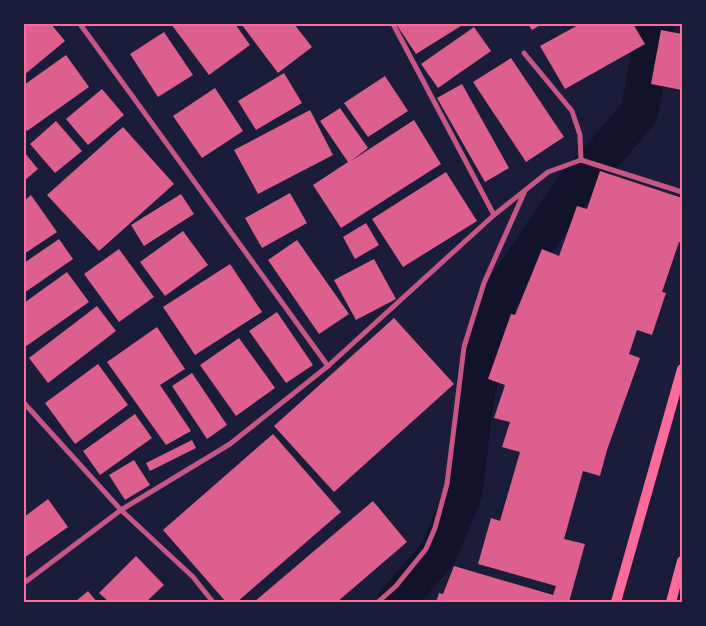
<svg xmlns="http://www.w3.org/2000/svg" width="706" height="626" font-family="'Open Sans',sans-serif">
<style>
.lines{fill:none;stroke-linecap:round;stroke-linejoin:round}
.canal{stroke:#12122b;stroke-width:38}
.building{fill:#dd5f8e}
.minor{stroke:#c65784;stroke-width:5}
.secondary{stroke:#ff6b9d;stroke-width:10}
.neatline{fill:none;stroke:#ff6b9d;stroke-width:2}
</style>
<rect width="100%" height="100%" fill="#1b1b3a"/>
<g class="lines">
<path class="canal" d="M396,602l42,-48 25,-60 13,-101 22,-94 73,-107 68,-79 17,-89"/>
</g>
<g class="building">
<path d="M27,24h24l14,17 -41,34v-48z"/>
<path d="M171,24h64l15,21 -41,30z"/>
<path d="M243,24h51l18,23 -34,26 -36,-48z"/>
<path d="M396,24h68l-48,30z"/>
<path d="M528,24h14l-10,6z"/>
<path d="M580,24h53l12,20 -80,45 -25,-43z"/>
<path d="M474,27l17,24 -53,37 -17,-24z"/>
<path d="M661,30l21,4v56l-31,-6z"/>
<path d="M164,32l29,43 -35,22 -28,-43z"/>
<path d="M66,55l23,32 -62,44 -3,-4v-42z"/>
<path d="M511,58l53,79 -38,25 -53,-80z"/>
<path d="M284,73l18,30 -46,27 -18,-29z"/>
<path d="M385,76l23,35 -40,26 -24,-34z"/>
<path d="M462,84l47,84 -24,14 -48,-84z"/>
<path d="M215,88l28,43 -41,27 -29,-42z"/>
<path d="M102,89l22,26 -36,30 -22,-26z"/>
<path d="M340,108l28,40 -17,13 63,-41 27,44 -100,64 -28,-43 35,-23 -28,-41z"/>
<path d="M310,110l23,45 -75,39 -24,-44z"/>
<path d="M56,121l26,30 -27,22 -25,-29z"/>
<path d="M123,127l51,57 -75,67 -52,-56z"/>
<path d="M24,152l14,17 -14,12z"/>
<path d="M600,171l82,27v45l-3,-1 -17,50 4,1 -14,42 -15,-5 -8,24 11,4 -33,92 -7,26 -17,-5 -19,68 21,5 -16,58h-133l3,-9 4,1 11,-28 99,29 3,-9 -78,-22 13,-46 9,3 20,-69 -18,-5 8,-25 -16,-4 11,-33 -17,-6 23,-65 4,1 27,-66 17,7 18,-50 10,3z"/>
<path d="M446,172l31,49 -74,46 -31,-48z"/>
<path d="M290,193l17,30 -45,25 -17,-30z"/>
<path d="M181,194l13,20 -50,32 -13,-21z"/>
<path d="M31,195l26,37 -33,22v-53z"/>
<path d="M366,223l13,22 -24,14 -12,-22z"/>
<path d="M183,231l25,34 -43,31 -25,-34z"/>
<path d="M59,239l14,20 -49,34v-30z"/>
<path d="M297,240l52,74 -30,20 -51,-74z"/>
<path d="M119,249l35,48 -35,25 -35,-48z"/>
<path d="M374,259l22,40 -40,21 -22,-40z"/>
<path d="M230,264l32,48 -67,43 -32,-48z"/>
<path d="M67,272l22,30 -64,45 -1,-44z"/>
<path d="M97,306l19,25 -68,52 -19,-25z"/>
<path d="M277,312l36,53 -27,18 -37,-52z"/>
<path d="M394,318l60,66 -120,108 -60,-66z"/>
<path d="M157,327l28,42 -25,16 31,46 -25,14 -59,-83z"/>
<path d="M239,338l36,50 -39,28 -36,-51z"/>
<path d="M98,364l30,41 -53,39 -30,-41z"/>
<path d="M192,373l35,52 -20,14 -35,-53z"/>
<path d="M135,414l17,24 -52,37 -17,-24z"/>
<path d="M273,434l68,78 -104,90h-11l-63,-72z"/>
<path d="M192,440l4,8 -46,23 -4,-8z"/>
<path d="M134,460l16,25 -25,15 -16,-25z"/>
<path d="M48,499l20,28 -44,31v-41z"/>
<path d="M373,501l34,41 -70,60h-83z"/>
<path d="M136,556l28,29 -18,17h-37l-10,-9z"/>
<path d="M88,591l9,11h-22z"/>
</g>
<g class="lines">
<g class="minor">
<path d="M80,24l248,342"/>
<path d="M393,24l101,191"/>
<path d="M524,53l48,58 8,24 1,25"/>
<path d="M24,403l97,107 72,67 20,25"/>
<path d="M24,583l97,-73 109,-66 98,-78 166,-151 54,-43 33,-12 101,32"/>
<path d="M378,602l18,-16 30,-37 9,-21 12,-44 17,-137 20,-64 40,-90"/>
</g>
<g class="secondary">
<path d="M616,602l66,-233"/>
<path d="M671,602l11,-41"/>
</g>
</g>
<rect width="706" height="626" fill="none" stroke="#1b1b3a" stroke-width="50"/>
<rect x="25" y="25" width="656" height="576" class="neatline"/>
</svg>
